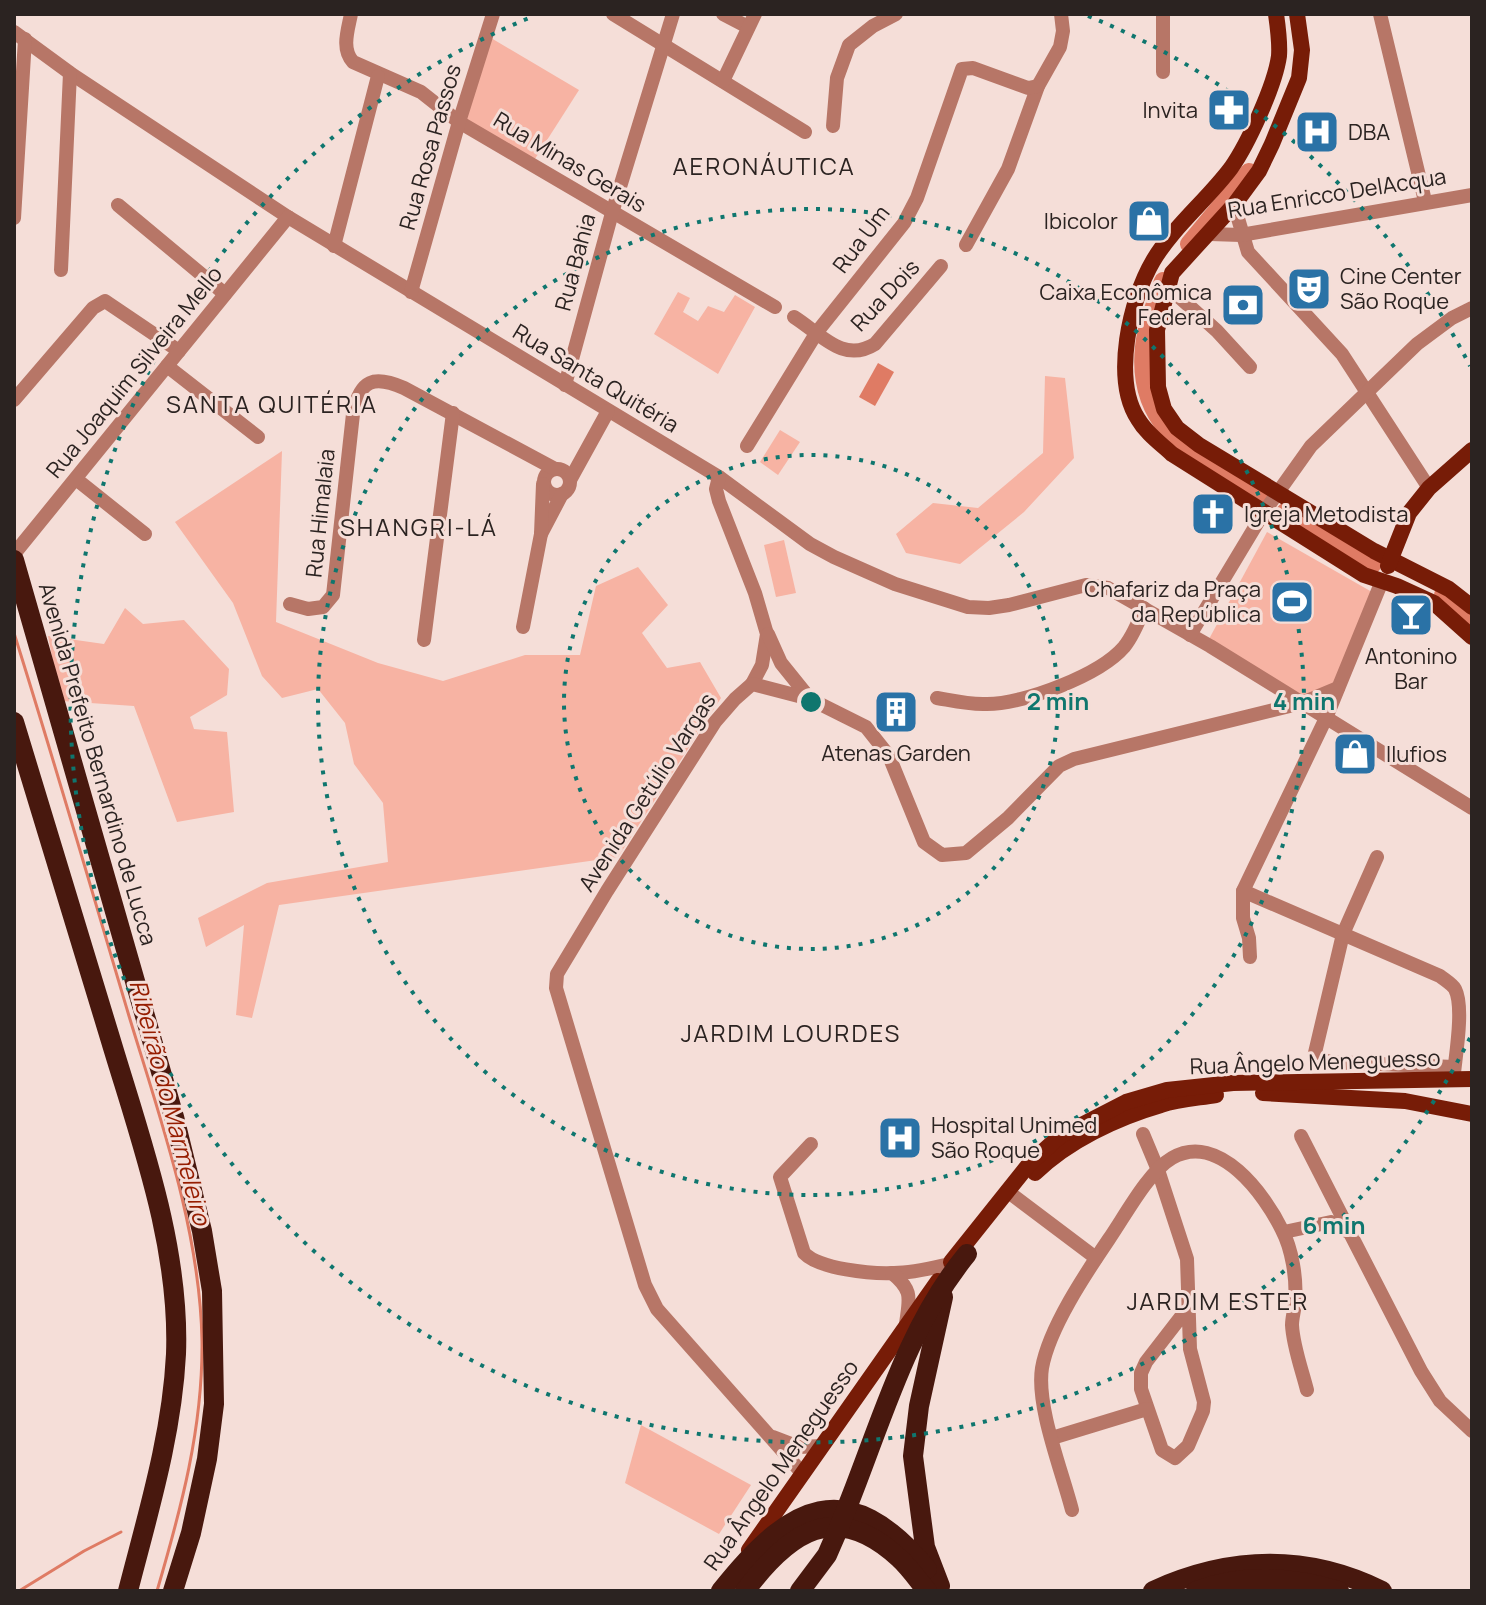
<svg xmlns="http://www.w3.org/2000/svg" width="1486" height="1605" font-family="Manrope,sans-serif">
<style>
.green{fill:#f7b3a3}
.water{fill:#df7b64}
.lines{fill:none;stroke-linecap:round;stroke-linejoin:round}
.stream{stroke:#df7b64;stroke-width:3}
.river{stroke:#df7b64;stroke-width:18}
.minor{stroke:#b77667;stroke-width:14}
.major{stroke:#771c07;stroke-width:16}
.highway{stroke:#48180e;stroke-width:20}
.ring{fill:none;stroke:#0f766e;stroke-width:4;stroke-dasharray:4 8}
.labels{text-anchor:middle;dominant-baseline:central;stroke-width:6;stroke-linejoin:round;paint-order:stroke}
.poi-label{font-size:22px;fill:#2b2321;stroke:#f5ded8;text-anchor:start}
.street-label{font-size:22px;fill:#2b2321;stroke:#f5ded8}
.neighbourhood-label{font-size:24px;letter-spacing:2px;fill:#2b2321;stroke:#f5ded8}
.water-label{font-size:24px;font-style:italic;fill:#961d00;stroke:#f5ded8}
.centre{fill:#0f766e;stroke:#f5ded8;stroke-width:4}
.ring-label{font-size:24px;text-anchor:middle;font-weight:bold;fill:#0f766e;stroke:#f5ded8;stroke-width:6;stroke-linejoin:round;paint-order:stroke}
</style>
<rect width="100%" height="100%" fill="#f5ded8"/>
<g class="green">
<path d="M491,38l88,52 -46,72 -68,-42z"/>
<path d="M678,292l12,6 -7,14 15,9 10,-15 16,6 11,-17 20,12 -37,67 -64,-40z"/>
<path d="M1045,376l20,2 9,80 -50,54 -64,52 -54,-11 -10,-19 37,-31 45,5 65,-55z"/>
<path d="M780,430l20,12 -22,33 -18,-13z"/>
<path d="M282,451l-6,171 102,41 65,18 82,-26h55l16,-69 42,-19 30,38 -26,28 25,35 33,-6 21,36 -103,159 -339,48 -27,113 -16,-3 8,-90 -38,22 -8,-29 69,-35 121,-21 -5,-59 -29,-39 -9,-41 -27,-34 -36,9 -20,-22 -29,-73 -58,-81z"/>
<path d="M1267,532l105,60 -49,116 -114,-69z"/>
<path d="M784,540l12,53 -20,4 -12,-52z"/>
<path d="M125,608l18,16 41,-4 45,49 -2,26 -37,22 4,12 33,3 7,80 -57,10 -43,-116 -73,-5 -13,-65 56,8z"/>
<path d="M641,1425l110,60 -32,49 -94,-51z"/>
</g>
<path class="water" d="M878,363l16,9 -19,34 -16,-9z"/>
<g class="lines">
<g class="stream">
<path d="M14,633c40,127 77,255 115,383 32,105 71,215 73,325 1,87 -21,168 -45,250"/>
<path d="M19,1591l65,-40 37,-19"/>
</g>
<g class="river">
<path d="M1189,244l60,-72"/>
<path d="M1163,281c-7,21 -17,44 -19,66 -9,84 56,111 116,150"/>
<path d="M1285,512l87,53"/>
<path d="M1443,595l29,26"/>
</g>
<g class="minor">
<path d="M351,14c-3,16 -10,35 2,48l68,30 38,30 316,185"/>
<path d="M613,14l192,118"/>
<path d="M723,14l25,13"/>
<path d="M1163,14v58"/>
<path d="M1380,14l45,187"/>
<path d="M14,32l56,41 218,144 431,260 91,67 24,13 61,27 73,23 21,1 20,-3 77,-20 22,3 102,58 262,162"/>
<path d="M723,81l32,-67"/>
<path d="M833,126l4,-48 12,-33 24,-19 23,-12"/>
<path d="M118,205l107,89"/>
<path d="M1234,205l14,47 94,102 87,134"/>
<path d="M14,218l11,-179"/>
<path d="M1210,234l31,1 231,-40"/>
<path d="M966,245l42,-76 30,-83 22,-39 3,-16 -2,-17"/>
<path d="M334,246l44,-170"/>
<path d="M61,270l9,-197"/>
<path d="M1167,286l50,45 33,36"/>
<path d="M411,292l48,-170 34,-108"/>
<path d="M794,317c27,17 49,47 81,27l66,-78"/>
<path d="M167,366l91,71"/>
<path d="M565,385l47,-172 61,-199"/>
<path d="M14,400l79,-92 12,-7 74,50"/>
<path d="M747,446l70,-114 87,-109 13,-25 45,-129 11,-1 55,20 10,-2"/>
<circle cx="557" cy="482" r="13"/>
<path d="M719,477l-3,12 3,12 36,92 12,41 -5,31 -10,19"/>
<path d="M76,479l69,55"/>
<path d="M570,480l38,-69"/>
<path d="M541,534l21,-40"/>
<path d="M14,554l274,-337"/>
<path d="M290,604l18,5 15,-2 10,-12 20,-181c7,-35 21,-39 51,-26l151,81"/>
<path d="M523,627l18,-93 2,-50"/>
<path d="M768,634l13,29 29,36"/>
<path d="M1190,635l74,-123 47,-66 106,-102 35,-26 20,-10"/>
<path d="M424,640l29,-227"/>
<path d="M937,698c17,3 33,7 50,6 37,0 113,-29 137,-57 9,-11 15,-26 20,-39"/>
<path d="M1377,857l-34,77 -29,123 16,5 124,5"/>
<path d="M1243,891l197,85c5,4 12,8 15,13 9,17 1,64 -1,84"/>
<path d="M1250,957l-1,-19 -6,-20v-27l83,-173 56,-137"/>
<path d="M1143,1134l15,36 29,89 3,90 14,53 -1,9 -15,35 -13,12 -13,-8 -21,-61v-16l5,-11 41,-53"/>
<path d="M1301,1136l49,96"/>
<path d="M811,1144l-31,33 24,76c15,16 67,21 90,20 19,0 38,-5 56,-9"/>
<path d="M1007,1191l89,67"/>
<path d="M1284,1232l47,-10 19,11 71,138 19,30 32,30"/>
<path d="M892,1273c22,18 17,26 14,51"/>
<path d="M773,1437l26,10 23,-1"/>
<path d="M1052,1438l95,-29"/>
<path d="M803,1474l-146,-165 -12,-24 -89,-297 1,-14 50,-83 108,-169 20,-23 17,-15 58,15 56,28 23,29 35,86 18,13 24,-2 42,-35 51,-52 15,-7 228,-56 36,-15"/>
<path d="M1072,1510c-10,-39 -36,-104 -30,-142 7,-40 44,-95 67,-129 16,-23 39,-67 63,-81 47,-27 93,37 110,72 10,19 15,49 13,71 0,8 -3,16 -3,24 1,21 10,45 15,65"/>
</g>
<g class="major">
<path d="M1276,14c2,14 4,29 3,42 -4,29 -31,88 -48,112 -24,32 -58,59 -78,93 -23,39 -41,118 -15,158 8,14 22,24 34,35l192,121 33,11 37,17 38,34"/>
<path d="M1297,14l5,36 -3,28 -27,66 -13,27 -25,34 -62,68 -15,57 1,57 6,22 13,19 22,17 175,106 75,38 23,18"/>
<path d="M1388,566l21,-53 20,-25 43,-38"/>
<path d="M1263,1093l142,8 67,13"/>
<path d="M1035,1173c33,-32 81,-55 126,-68 17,-6 37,-7 55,-10"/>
<path d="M951,1262l79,-99 30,-27 66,-34 41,-12 66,-7 239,-4"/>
<path d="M749,1550l189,-269"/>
</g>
<g class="highway">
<path d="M14,560l160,557 28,114 10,60 2,113 -7,55 -16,74 -18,58"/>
<path d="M14,722c32,106 65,213 97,319 30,100 69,206 65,313 -4,81 -28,159 -48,237"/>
<path d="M940,1586l-15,-39 -12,-91 6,-50 24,-109"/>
<path d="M721,1591c68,-86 126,-119 206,-22"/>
<path d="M745,1591c44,-59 90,-92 154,-33 10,9 19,22 28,33"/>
<path d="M800,1591l27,-36 10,-23c40,-93 65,-199 130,-278"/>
<path d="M1153,1591c77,-35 152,-38 229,0"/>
<path d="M1196,1591c48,-18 95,-14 143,0"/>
</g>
</g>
<g class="ring">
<circle cx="811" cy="702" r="247"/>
<circle cx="811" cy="702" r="493"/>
<path d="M1470 1038A740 740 0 1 1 534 16M1088 16A740 740 0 0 1 1470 366"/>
</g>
<defs>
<g id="pharmacy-square" transform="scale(2.3)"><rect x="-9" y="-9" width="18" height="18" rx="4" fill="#2a72a6" stroke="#f5ded8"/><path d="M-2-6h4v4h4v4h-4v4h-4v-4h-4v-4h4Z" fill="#fff"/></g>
<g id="hospital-square" transform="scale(2.3)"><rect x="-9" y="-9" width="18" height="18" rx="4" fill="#2a72a6" stroke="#f5ded8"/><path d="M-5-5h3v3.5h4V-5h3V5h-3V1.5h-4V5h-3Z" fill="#fff"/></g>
<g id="shop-square" transform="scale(2.3)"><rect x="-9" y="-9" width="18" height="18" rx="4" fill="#2a72a6" stroke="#f5ded8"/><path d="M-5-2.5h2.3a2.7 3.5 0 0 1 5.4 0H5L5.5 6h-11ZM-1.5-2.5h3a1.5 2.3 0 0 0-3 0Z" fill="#fff"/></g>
<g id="theatre-square" transform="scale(2.3)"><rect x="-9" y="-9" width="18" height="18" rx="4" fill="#2a72a6" stroke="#f5ded8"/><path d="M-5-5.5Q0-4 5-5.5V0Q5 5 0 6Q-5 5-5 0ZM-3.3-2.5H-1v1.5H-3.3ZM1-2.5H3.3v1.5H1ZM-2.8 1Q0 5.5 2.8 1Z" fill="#fff"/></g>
<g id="bank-square" transform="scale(2.3)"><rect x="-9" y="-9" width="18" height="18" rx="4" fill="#2a72a6" stroke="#f5ded8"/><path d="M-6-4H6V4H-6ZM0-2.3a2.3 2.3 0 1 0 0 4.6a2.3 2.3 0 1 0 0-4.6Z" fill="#fff"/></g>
<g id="church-square" transform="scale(2.3)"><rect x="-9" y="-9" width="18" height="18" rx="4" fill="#2a72a6" stroke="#f5ded8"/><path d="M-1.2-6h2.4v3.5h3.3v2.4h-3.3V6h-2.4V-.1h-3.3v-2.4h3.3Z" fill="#fff"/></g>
<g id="stadium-square" transform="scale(2.3)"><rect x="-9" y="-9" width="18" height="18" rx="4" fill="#2a72a6" stroke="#f5ded8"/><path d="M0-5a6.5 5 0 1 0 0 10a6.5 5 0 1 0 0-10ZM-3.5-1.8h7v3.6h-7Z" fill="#fff"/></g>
<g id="bar-square" transform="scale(2.3)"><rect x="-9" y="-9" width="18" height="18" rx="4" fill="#2a72a6" stroke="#f5ded8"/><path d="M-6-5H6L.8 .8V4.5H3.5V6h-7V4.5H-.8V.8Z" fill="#fff"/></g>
<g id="building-square" transform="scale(2.3)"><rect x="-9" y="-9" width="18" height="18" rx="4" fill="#2a72a6" stroke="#f5ded8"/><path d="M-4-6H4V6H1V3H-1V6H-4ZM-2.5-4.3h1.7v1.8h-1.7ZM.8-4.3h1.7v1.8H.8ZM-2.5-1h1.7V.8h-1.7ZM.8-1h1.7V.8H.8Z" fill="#fff"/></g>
</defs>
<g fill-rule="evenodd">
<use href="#pharmacy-square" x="1229" y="110"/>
<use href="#hospital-square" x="1317" y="132"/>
<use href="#shop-square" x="1149" y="221"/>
<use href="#theatre-square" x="1309" y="289"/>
<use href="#bank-square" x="1243" y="305"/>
<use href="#church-square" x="1213" y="514"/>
<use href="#stadium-square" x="1292" y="602"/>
<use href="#bar-square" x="1411" y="615"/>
<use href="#building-square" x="896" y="712"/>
<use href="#shop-square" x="1355" y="754"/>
<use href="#hospital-square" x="900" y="1138"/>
</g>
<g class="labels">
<g class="poi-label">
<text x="1198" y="110" text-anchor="end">Invita</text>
<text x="1348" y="132">DBA</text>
<text x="1118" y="221" text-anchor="end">Ibicolor</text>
<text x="1340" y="276">Cine Center<tspan x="1340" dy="25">São Roque</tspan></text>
<text x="1212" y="292" text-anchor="end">Caixa Econômica<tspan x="1212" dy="25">Federal</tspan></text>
<text x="1244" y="514">Igreja Metodista</text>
<text x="1261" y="589" text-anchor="end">Chafariz da Praça<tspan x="1261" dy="25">da República</tspan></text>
<text x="1411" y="656" text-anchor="middle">Antonino<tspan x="1411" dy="25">Bar</tspan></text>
<text x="896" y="753" text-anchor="middle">Atenas Garden</text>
<text x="1386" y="754">Ilufios</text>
<text x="931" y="1125">Hospital Unimed<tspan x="931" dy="25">São Roque</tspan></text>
</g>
<g class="street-label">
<text transform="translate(430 147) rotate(-74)">Rua Rosa Passos</text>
<text transform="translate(570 162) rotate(31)">Rua Minas Gerais</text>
<text transform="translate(1337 193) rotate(-9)">Rua Enricco DelAcqua</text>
<text transform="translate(861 239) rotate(-53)">Rua Um</text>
<text transform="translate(575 262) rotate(-75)">Rua Bahia</text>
<text transform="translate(885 295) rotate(-47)">Rua Dois</text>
<text transform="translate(134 372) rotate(-51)">Rua Joaquim Silveira Mello</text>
<text transform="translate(596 378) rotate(31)">Rua Santa Quitéria</text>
<text transform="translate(320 513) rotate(-84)">Rua Himalaia</text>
<text transform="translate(98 764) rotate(74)">Avenida Prefeito Bernardino de Lucca</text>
<text transform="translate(647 792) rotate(-57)">Avenida Getúlio Vargas</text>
<text transform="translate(1315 1062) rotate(-2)">Rua Ângelo Meneguesso</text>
<text transform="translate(781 1465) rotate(-55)">Rua Ângelo Meneguesso</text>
</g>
<g class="neighbourhood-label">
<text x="764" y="165">AERONÁUTICA</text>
<text x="272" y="403">SANTA QUITÉRIA</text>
<text x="419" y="526">SHANGRI-LÁ</text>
<text x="791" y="1032">JARDIM LOURDES</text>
<text x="1218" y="1300">JARDIM ESTER</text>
</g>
<g class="water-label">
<text transform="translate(171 1102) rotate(75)">Ribeirão do Marmeleiro</text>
</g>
</g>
<circle cx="811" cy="702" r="12" class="centre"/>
<g class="ring-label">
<text x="1058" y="710">2 min</text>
<text x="1304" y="710">4 min</text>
<text x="1334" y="1234">6 min</text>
</g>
<rect width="1486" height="1605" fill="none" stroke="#2b2321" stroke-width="32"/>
</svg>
